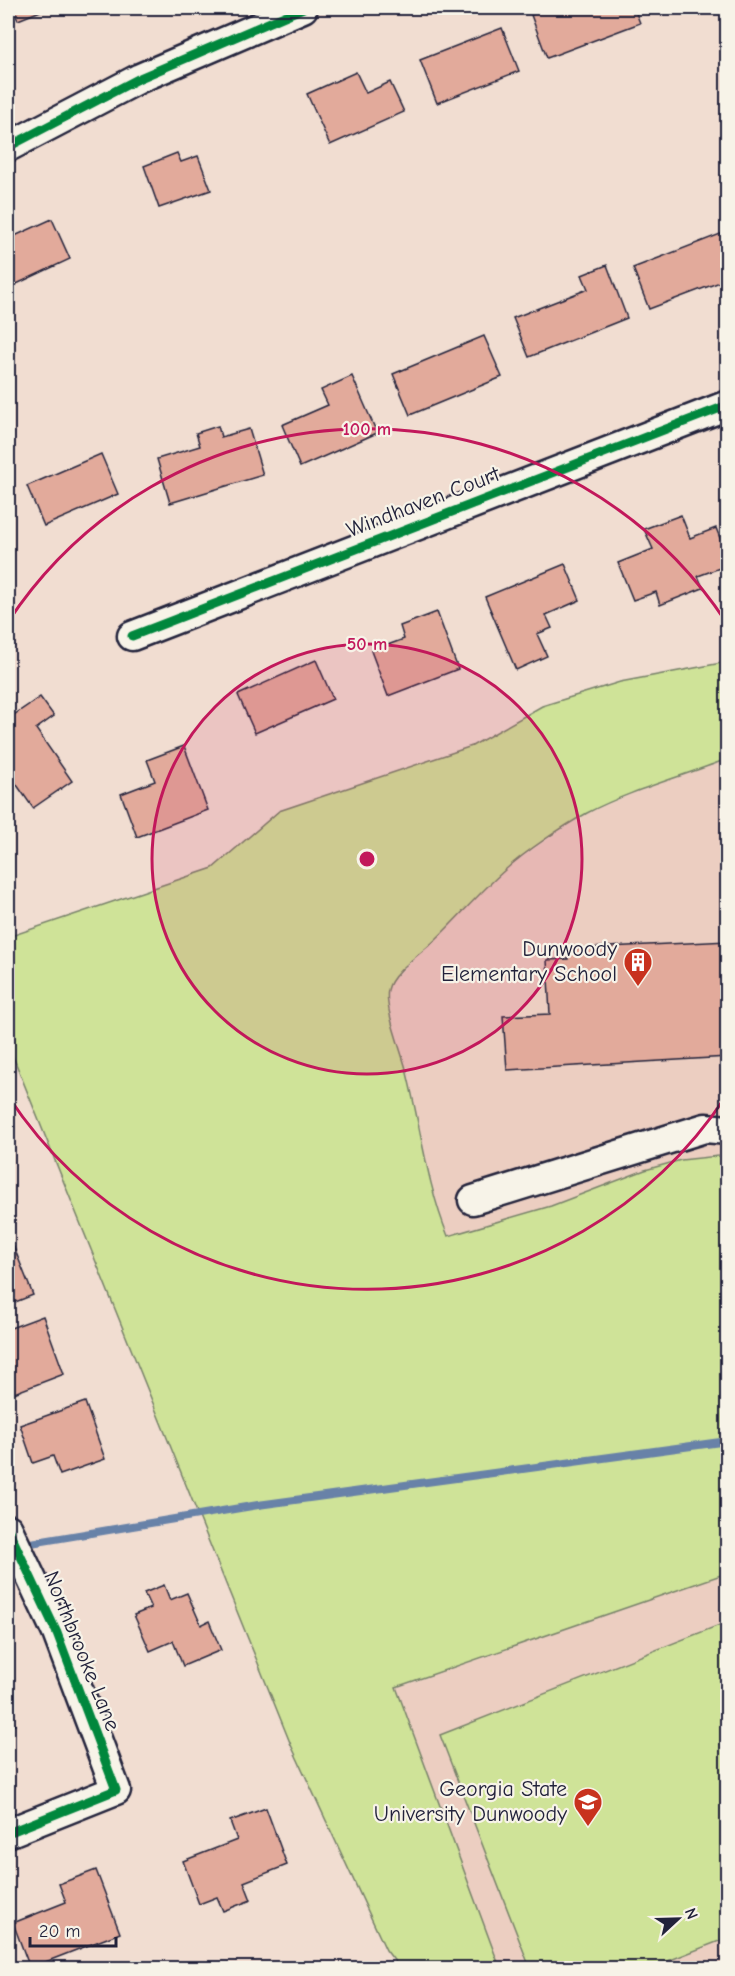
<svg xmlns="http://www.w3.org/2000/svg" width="735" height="1976" font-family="'Comic Neue',sans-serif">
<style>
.built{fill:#eccec1}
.green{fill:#cfe398;stroke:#78826a;stroke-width:1.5}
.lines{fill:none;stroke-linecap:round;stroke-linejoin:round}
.stream{stroke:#6882a8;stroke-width:8}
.building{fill:#e2aa9b;stroke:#22223b;stroke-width:1.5}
.minor-casing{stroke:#22223b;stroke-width:33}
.minor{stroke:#f7f3e8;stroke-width:28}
.cycleway-casing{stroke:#f7f3e8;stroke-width:13}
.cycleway{stroke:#00873e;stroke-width:9}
.ring{fill:none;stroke:#c2185b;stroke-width:3}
.labels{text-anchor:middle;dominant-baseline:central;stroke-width:4.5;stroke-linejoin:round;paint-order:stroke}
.street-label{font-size:22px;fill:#22223b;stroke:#f7f3e8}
.poi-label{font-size:22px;fill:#22223b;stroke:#f7f3e8;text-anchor:end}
.centre{fill:#c2185b;stroke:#f7f3e8;stroke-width:3}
.ring-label{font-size:18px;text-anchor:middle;font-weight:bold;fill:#c2185b;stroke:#f7f3e8;stroke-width:4.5;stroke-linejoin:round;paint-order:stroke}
</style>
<rect width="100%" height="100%" fill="#f1ddd1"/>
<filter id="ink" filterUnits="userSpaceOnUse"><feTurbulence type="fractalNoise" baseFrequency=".0167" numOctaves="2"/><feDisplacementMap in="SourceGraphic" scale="12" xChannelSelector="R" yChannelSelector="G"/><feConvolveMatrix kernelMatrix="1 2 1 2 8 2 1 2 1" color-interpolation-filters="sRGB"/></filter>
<g filter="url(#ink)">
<g class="built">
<path d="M727,759v396l-46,5 -36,10 -94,36 -103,30 -9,-24 -49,-200 -3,-21 4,-9 115,-113 36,-26 45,-30 42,-18z"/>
<path d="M727,1573v395h-227l-104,-280z"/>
</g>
<g class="green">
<path d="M727,662v97c-46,18 -96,31 -140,54 -25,14 -61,38 -82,57 -25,22 -47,48 -71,71 -12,12 -43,32 -46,49 -4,17 13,60 18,79 14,54 21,117 42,167l103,-30 94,-36 36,-10 47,-5 -1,418 -331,114 104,281h-100l-14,-18 -95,-205 -283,-701v-107l205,-69 66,-57 193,-65 70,-40 78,-24z"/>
<path d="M727,1622v316l-77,30h-120l-90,-233z"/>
</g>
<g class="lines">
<path class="stream" d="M31,1543l227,-38 470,-64"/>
</g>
<g class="building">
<path d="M12,8h36l-30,12z"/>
<path d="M551,8h83l6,15 -93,35 -16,-43z"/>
<path d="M502,28l17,43 -82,32 -17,-43z"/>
<path d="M356,72l10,21 24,-11 14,30 -74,33 -23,-51z"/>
<path d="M177,153l4,9 17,-6 13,34 -52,18 -15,-42z"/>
<path d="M52,219l18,40 -62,29v-49z"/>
<path d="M728,231v48l-79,30 -16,-41z"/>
<path d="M607,265l20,53 -98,39 -16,-39 75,-29 -6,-14z"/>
<path d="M484,336l18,41 -92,38 -17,-41z"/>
<path d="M352,376l25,57 -77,34 -18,-42 46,-20 -7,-15z"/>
<path d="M218,426l3,11 28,-8 14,46 -93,28 -13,-44 43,-13 -4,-13z"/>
<path d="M101,454l17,40 -74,32 -17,-40z"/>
<path d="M681,515l9,23 26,-10 12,30v7l-30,11 5,12 -43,17 -4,-13 -23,8 -15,-37 35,-14 -9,-20z"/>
<path d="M565,564l15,36 -34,15 6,13 -15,6 10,22 -31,14 -31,-73z"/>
<path d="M437,612l21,57 -70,27 -17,-45 33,-12 -4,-13z"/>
<path d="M316,660l17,39 -78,34 -17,-38z"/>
<path d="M40,697l14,19 -18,13 36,52 -39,27 -23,-33 -2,1v-57z"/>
<path d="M184,746l24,64 -71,27 -16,-43 34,-13 -8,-21z"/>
<path d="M728,941v116l-221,13 -4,-54 47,-2 -3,-54 21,-1v-10z"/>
<path d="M11,1240l22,55 -25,10v-64z"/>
<path d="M43,1316l21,58 -55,21 -1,-66z"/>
<path d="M85,1402l20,57 -45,16 -7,-19 -20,7 -13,-38z"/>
<path d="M164,1585l6,15 17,-7 14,32 8,-4 12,29 -38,16 -10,-25 -23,10 -16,-36 17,-7 -7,-15z"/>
<path d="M8,1707l7,18 -7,4z"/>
<path d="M266,1808l21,57 -43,17 7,18 -28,11 -6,-14 -18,7 -16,-43 54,-21 -7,-19z"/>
<path d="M96,1870l24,63 -90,35 -17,-45 53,-21 -7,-18z"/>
</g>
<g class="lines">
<g class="minor-casing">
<g id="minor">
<path d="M8,147l132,-69 163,-70"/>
<path d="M132,636l596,-231"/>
<path d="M473,1200l232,-72 23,2"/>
<path d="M8,1529l49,104 59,157 -108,43"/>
</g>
</g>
<use href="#minor" class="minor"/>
<g class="cycleway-casing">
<g id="cycleway">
<path d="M8,147l132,-69 163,-70"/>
<path d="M132,636l596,-231"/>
<path d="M8,1529l49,104 59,157 -108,43"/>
</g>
</g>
<use href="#cycleway" class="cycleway"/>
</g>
</g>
<circle cx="367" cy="859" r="215" fill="#c2185b" fill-opacity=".12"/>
<g class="ring">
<circle cx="367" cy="859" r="215"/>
<path d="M726 1096A430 430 0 0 1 8 1096M8 622A430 430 0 0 1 726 622"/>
</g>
<defs>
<g id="building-pin" transform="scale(1.5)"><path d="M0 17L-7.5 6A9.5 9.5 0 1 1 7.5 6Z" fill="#c8321e" stroke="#f7f3e8"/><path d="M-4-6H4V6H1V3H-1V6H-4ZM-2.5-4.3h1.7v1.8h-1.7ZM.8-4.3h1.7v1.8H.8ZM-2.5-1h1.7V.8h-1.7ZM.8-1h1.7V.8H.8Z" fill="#fff"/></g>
<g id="university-pin" transform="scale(1.5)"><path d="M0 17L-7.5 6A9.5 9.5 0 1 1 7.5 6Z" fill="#c8321e" stroke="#f7f3e8"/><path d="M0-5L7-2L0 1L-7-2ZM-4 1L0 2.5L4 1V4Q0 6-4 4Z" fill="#fff"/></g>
</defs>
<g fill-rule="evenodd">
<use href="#building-pin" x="638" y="962"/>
<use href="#university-pin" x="588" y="1802"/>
</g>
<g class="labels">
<g class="street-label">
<text transform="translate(423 502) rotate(-21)">Windhaven Court</text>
<text transform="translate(82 1651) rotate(68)">Northbrooke Lane</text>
</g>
<g class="poi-label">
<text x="617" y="949">Dunwoody<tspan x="617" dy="25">Elementary School</tspan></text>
<text x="567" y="1789">Georgia State<tspan x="567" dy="25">University Dunwoody</tspan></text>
</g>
</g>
<circle cx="367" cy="859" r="9" class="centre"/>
<g class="ring-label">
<text x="367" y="435">100 m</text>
<text x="367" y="650">50 m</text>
</g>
<rect width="735" height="1976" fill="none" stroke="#f7f3e8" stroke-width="30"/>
<rect x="15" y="15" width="705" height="1946" fill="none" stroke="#22223b" stroke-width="2" filter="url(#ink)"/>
<g transform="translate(678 1919) rotate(68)" stroke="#f7f3e8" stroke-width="4.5" paint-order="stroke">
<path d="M0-4.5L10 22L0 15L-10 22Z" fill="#22223b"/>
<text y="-9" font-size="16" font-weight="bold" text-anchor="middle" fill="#22223b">N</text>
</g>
<path d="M30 1937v9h86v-9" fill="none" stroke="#22223b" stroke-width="3"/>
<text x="39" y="1937" font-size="18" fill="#22223b" stroke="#f7f3e8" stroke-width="4.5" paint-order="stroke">20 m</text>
</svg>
